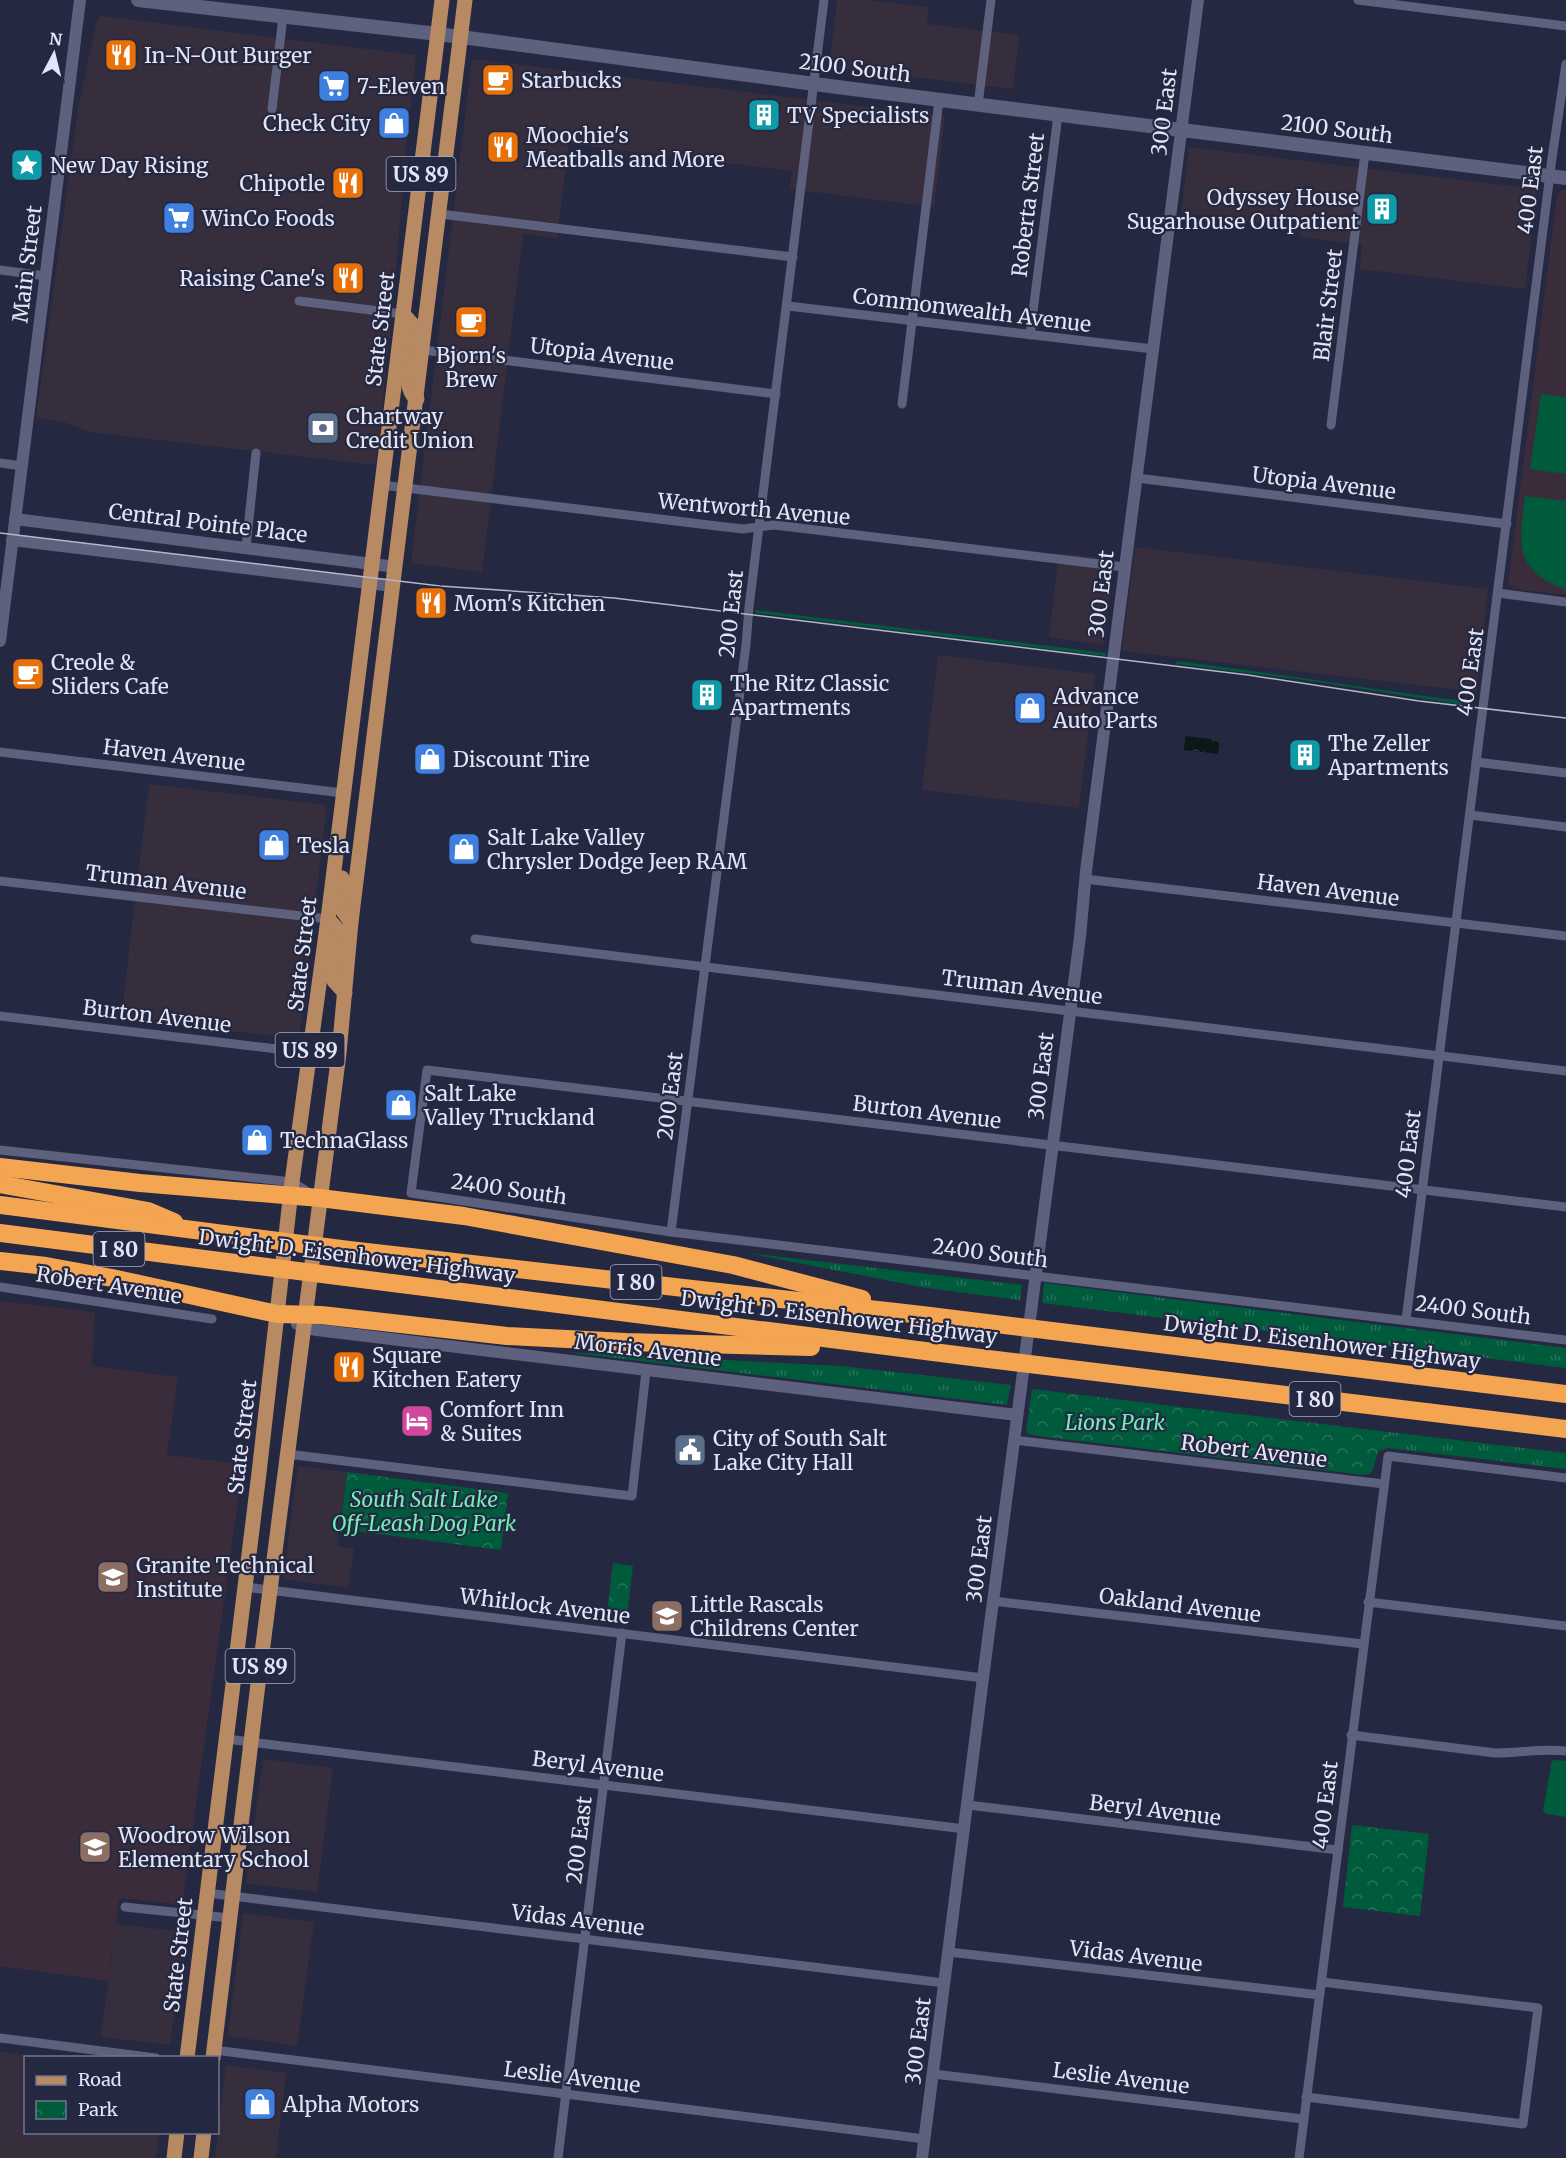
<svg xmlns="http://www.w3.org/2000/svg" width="1566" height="2158" font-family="Merriweather,serif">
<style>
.commercial{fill:#362e3d}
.education{fill:#3a2c3a}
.grass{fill:url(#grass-tufts)}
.park{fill:url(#park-crowns)}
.garden{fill:#005b3c}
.water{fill:url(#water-ripples)}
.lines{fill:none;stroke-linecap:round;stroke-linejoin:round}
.minor{stroke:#5e617e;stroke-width:9}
.tertiary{stroke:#5e617e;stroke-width:12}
.secondary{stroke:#5e617e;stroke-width:14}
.primary{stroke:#b88a64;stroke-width:15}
.motorway{stroke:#f4a552;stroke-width:18}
.tram{stroke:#b4b6c9;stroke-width:1.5}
.labels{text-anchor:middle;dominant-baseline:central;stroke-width:4.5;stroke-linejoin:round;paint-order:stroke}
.shield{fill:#252841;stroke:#aaacc0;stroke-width:1.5}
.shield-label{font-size:20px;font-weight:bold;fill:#e3e5f6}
.poi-label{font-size:21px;fill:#e3e5f6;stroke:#252841;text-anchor:start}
.street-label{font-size:21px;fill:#e3e5f6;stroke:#252841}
.park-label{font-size:21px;font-style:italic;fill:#70efb7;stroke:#252841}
</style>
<defs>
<pattern id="grass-tufts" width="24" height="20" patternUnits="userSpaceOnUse" patternTransform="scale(1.5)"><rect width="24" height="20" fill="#005b3c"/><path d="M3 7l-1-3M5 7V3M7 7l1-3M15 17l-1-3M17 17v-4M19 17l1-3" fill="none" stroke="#257259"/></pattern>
<pattern id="park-crowns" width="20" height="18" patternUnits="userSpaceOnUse" patternTransform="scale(1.5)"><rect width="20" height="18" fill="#005b3c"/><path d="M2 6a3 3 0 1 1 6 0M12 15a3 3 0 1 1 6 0" fill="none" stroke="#257259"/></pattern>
<pattern id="water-ripples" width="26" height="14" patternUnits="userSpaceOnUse" patternTransform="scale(1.5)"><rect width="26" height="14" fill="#09191a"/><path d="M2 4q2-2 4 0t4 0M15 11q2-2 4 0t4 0" fill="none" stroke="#2d3a3c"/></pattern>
</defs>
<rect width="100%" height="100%" fill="#252841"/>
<g class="commercial">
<path d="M837,0h30l62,7 -2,17 92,11 -6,54 -184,-22z"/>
<path d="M101,16l315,39 -11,104 -13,156 -16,150 -286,-33 -26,-10 -28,-4 42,-309 18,-86z"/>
<path d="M472,59l473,57 -11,91 -144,-18 2,-18 -223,-27 -12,94 -34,-4 -41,338 -71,-9z"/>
<path d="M1189,147l348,42 -12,100 -165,-20 2,-24 -62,-8 1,-9 -120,-15z"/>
<path d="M1135,547l353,42 -11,103 -355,-41z"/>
<path d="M1059,553l56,6 -12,86 -54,-8z"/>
<path d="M938,655l157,19 -16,134 -157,-18z"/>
<path d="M149,784l178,21 -28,234 -178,-21z"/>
<path d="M298,1466l49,6 -10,74 17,3 -6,39 -65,-9z"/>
<path d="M263,1759l70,9 -16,124 -71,-9z"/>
<path d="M243,1913l71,9 -17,124 -69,-10z"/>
<path d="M116,1924l69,8 -15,113 -69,-8z"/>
<path d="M0,2052l49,5 -23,1v74l133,1 -3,25h-156z"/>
<path d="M226,2065l60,8 -10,85h-61z"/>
</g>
<g class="education">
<path d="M1561,190h5v405l-52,-6 -6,-5 49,-389z"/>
<path d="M0,1301l95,11 -3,54 86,11 -11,78 76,9 -61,441 -60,-7 -3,3 -11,80 -108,-15z"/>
</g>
<g class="grass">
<path d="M747,1253l275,32 -2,15 -93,-12z"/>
<path d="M1044,1283l522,65v20l-524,-65z"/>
<path d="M565,1352l276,14 170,19 -4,20z"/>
<path d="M1389,1432l177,21v16l-178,-21z"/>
</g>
<g class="park">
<path d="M1032,1389l357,43 -1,16 -9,3c-6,10 -2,23 -15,24l-326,-39 -10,-2 -2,-3z"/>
<path d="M347,1472l161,21 -7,57 -161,-21z"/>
<path d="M613,1563l20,3 -7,57 -20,-3z"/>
<path d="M1352,1825l77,9 -9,82 -77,-9z"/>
</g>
<g class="garden">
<path d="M1541,394l25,3v77l-36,-5z"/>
<path d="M1525,496l41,5v89c-53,-21 -47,-45 -41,-94z"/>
<path d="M755,610l351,43v3l-351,-43z"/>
<path d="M1177,661c98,12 196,29 294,41v4l-160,-25 -135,-17z"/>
<path d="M1552,1760l14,1v56l-19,-3 -4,-3z"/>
</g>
<path class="water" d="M1185,736l35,4 -2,14 -34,-4z"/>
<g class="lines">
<g class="minor">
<path d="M1358,0l208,26"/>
<path d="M978,105l13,-105"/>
<path d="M272,109l11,-92"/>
<path d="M440,214l353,43"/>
<path d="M0,270l46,6"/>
<path d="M299,301l104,13"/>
<path d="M788,306l365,43"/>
<path d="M1030,335l28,-220"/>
<path d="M423,350l353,44"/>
<path d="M902,404l37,-304"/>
<path d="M1331,425l34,-272"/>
<path d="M0,463l22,3"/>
<path d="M1137,478l370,46"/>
<path d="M382,485l335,41 26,3 31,-4 350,42"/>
<path d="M246,547l10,-94"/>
<path d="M1498,593l68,9"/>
<path d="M0,752l343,41"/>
<path d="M1476,762l90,11"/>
<path d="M1470,815l96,12"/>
<path d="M1085,879l481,57"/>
<path d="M0,881l328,38"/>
<path d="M475,939l1091,132"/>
<path d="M0,1016l310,37"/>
<path d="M0,1150l292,32 18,11"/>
<path d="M1566,1207l-1139,-137 -16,123 260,39 895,108"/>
<path d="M671,1232l75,-587 3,-38 75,-607"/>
<path d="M0,1287l212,32"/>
<path d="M1406,1320l146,-1162 14,-94"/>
<path d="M1014,1440l370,44"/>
<path d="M287,1454l345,42 14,-125"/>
<path d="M245,1587l738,91"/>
<path d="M993,1601l370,43"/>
<path d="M1368,1602l198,24"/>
<path d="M1351,1735l144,18c24,0 47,-5 71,-2"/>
<path d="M226,1739l739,90"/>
<path d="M968,1805l370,45"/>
<path d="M207,1893l737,90"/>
<path d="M125,1907l105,11"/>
<path d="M949,1952l371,43"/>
<path d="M0,2038l156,20"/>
<path d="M214,2050l711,89"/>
<path d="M934,2074l369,45"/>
<path d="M1306,2097l217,27 15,-116 -216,-26"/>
<path d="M558,2158l64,-525"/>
<path d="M1299,2158l89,-702 178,22"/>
</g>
<g class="tertiary">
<path d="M15,519l381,48"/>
<path d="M12,540l381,46"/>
<path d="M0,641l80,-641"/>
<path d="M297,1324l8,4 12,2 700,85"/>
<path d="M922,2158l61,-480 97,-741 6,-66 112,-871"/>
</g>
<path class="secondary" d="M138,0l300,34 407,54 721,90"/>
<g class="primary">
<path d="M403,314l9,10c-1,19 -12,64 5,75"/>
<path d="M342,878l-2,29 11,15"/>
<path d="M328,919l11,12 -5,50 11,12"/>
<path d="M187,2058l72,-585 33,-291 36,-263 114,-919"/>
<path d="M213,2058l45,-374 81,-631 12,-131 114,-922"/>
<path d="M174,2158l3,-26"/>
<path d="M201,2158l3,-26"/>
</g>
<g class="motorway">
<path d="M0,1167l140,16 180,15 144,18 269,49 129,34"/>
<path d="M0,1184l148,27 26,11"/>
<path d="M0,1205l349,45 573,65 644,79"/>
<path d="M0,1233l980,125 586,71"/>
<path d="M0,1261l46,5 66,12 165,36 44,1 186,21 119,6 185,5"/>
</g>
<path class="tram" d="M0,533l440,53 174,12 634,77 171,26 147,17"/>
</g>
<defs>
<g id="restaurant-square" transform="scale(1.725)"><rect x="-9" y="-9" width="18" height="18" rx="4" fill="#e8710a" stroke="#252841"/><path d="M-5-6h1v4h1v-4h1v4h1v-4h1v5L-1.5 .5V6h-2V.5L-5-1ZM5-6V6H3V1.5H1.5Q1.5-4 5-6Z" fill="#fff"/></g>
<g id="cafe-square" transform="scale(1.725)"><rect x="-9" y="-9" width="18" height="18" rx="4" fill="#e8710a" stroke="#252841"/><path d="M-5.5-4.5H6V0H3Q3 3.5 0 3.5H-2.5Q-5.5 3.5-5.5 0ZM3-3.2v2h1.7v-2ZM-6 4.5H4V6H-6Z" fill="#fff"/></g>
<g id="supermarket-square" transform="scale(1.725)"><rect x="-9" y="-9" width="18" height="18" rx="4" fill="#3f7fe0" stroke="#252841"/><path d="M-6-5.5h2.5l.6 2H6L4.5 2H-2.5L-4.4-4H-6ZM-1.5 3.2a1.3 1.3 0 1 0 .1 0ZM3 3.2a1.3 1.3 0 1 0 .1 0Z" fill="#fff"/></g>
<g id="building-square" transform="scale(1.725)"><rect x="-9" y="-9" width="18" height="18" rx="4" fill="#0f9aa8" stroke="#252841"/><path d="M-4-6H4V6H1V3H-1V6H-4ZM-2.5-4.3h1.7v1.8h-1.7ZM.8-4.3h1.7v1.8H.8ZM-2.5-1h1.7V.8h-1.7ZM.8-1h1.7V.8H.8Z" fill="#fff"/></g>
<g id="shop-square" transform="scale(1.725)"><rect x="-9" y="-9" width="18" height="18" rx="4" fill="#3f7fe0" stroke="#252841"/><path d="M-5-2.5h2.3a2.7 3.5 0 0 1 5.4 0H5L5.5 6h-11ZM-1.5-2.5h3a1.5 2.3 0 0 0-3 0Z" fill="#fff"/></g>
<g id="sight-square" transform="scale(1.725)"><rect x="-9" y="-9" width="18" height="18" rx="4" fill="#0f9aa8" stroke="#252841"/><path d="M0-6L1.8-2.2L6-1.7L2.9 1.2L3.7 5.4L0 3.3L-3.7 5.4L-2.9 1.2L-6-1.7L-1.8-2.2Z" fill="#fff"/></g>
<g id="bank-square" transform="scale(1.725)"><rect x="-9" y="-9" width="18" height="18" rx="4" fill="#5c6f8a" stroke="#252841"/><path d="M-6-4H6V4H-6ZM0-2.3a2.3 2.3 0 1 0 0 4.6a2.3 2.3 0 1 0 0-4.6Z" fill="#fff"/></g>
<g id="hotel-square" transform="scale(1.725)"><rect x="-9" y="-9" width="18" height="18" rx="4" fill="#d1479c" stroke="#252841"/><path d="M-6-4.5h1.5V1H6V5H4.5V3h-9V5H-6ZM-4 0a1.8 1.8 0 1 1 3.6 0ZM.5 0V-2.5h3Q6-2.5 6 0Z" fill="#fff"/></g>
<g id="civic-square" transform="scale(1.725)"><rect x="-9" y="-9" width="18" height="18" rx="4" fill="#5c6f8a" stroke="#252841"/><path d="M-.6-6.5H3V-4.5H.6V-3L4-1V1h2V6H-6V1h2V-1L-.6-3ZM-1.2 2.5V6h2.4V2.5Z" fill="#fff"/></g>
<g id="school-square" transform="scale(1.725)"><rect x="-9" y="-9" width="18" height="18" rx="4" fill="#8d6e63" stroke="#252841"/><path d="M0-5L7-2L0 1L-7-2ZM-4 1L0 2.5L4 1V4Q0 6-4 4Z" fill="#fff"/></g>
</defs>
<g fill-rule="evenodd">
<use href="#restaurant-square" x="121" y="55"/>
<use href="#cafe-square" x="498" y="80"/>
<use href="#supermarket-square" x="334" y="86"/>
<use href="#building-square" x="764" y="115"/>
<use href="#shop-square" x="394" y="123"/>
<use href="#restaurant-square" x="503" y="147"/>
<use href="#sight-square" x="27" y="165"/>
<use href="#restaurant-square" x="348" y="183"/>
<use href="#building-square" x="1382" y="209"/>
<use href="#supermarket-square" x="179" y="218"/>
<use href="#restaurant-square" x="348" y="278"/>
<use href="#cafe-square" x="471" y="322"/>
<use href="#bank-square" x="323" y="428"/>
<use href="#restaurant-square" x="431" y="603"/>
<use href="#cafe-square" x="28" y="674"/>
<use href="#building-square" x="707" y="695"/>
<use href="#shop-square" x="1030" y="708"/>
<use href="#building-square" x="1305" y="755"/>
<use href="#shop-square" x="430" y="759"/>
<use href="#shop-square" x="274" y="845"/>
<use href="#shop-square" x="464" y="849"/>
<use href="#shop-square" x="401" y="1105"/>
<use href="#shop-square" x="257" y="1140"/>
<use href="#restaurant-square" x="349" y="1367"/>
<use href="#hotel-square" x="417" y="1421"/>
<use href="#civic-square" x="690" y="1450"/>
<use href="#school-square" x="113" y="1577"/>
<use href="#school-square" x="667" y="1616"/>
<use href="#school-square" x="95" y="1847"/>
<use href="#shop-square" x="260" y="2104"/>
</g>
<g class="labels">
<g class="shield">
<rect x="386.5" y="157" width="69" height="34" rx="4.5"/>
<rect x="275.5" y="1033" width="69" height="34" rx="4.5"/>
<rect x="93.5" y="1232" width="51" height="34" rx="4.5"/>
<rect x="610.5" y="1265" width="51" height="34" rx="4.5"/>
<rect x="1289.5" y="1382" width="51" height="34" rx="4.5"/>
<rect x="225.5" y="1649" width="69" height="34" rx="4.5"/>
</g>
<g class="shield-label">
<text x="421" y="174">US 89</text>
<text x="310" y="1050">US 89</text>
<text x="119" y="1249">I 80</text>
<text x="636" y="1282">I 80</text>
<text x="1315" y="1399">I 80</text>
<text x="260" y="1666">US 89</text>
</g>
<g class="poi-label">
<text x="144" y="55">In-N-Out Burger</text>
<text x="521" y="80">Starbucks</text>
<text x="357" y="86">7-Eleven</text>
<text x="787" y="115">TV Specialists</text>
<text x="371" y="123" text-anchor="end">Check City</text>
<text x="526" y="135">Moochie's<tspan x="526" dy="24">Meatballs and More</tspan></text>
<text x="50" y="165">New Day Rising</text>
<text x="325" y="183" text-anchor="end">Chipotle</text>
<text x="1359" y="197" text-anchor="end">Odyssey House<tspan x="1359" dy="24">Sugarhouse Outpatient</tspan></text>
<text x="202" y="218">WinCo Foods</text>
<text x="325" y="278" text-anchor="end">Raising Cane's</text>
<text x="471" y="355" text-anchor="middle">Bjorn's<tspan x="471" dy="24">Brew</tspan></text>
<text x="346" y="416">Chartway<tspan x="346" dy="24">Credit Union</tspan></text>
<text x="454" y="603">Mom's Kitchen</text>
<text x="51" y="662">Creole &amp;<tspan x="51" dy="24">Sliders Cafe</tspan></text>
<text x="730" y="683">The Ritz Classic<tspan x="730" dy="24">Apartments</tspan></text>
<text x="1053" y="696">Advance<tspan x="1053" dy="24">Auto Parts</tspan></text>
<text x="1328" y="743">The Zeller<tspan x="1328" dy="24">Apartments</tspan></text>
<text x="453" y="759">Discount Tire</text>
<text x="487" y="837">Salt Lake Valley<tspan x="487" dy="24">Chrysler Dodge Jeep RAM</tspan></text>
<text x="297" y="845">Tesla</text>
<text x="424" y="1093">Salt Lake<tspan x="424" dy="24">Valley Truckland</tspan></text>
<text x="280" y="1140">TechnaGlass</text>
<text x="372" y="1355">Square<tspan x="372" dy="24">Kitchen Eatery</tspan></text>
<text x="440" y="1409">Comfort Inn<tspan x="440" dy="24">&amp; Suites</tspan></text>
<text x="713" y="1438">City of South Salt<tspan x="713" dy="24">Lake City Hall</tspan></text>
<text x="136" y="1565">Granite Technical<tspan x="136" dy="24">Institute</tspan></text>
<text x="690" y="1604">Little Rascals<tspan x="690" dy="24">Childrens Center</tspan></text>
<text x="118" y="1835">Woodrow Wilson<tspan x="118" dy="24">Elementary School</tspan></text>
<text x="283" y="2104">Alpha Motors</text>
</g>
<g class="street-label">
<text transform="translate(855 68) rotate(7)">2100 South</text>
<text transform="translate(1164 112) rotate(-83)">300 East</text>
<text transform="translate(1337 129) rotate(7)">2100 South</text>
<text transform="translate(1530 190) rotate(-83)">400 East</text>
<text transform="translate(1028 205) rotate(-83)">Roberta Street</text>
<text transform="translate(27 264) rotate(-83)">Main Street</text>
<text transform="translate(1328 305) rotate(-83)">Blair Street</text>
<text transform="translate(972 310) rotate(7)">Commonwealth Avenue</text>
<text transform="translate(380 329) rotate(-83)">State Street</text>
<text transform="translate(602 354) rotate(7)">Utopia Avenue</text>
<text transform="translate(1324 483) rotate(7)">Utopia Avenue</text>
<text transform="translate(754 509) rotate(5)">Wentworth Avenue</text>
<text transform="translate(208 523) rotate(7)">Central Pointe Place</text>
<text transform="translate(1101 594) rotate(-83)">300 East</text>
<text transform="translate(731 614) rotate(-84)">200 East</text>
<text transform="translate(1470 672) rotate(-82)">400 East</text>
<text transform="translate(174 755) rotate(7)">Haven Avenue</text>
<text transform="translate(166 882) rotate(7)">Truman Avenue</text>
<text transform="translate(1328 890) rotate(7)">Haven Avenue</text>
<text transform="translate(302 954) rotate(-83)">State Street</text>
<text transform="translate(1022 987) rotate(7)">Truman Avenue</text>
<text transform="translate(157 1016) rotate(7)">Burton Avenue</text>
<text transform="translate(1041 1076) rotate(-83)">300 East</text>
<text transform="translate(670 1096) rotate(-83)">200 East</text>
<text transform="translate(927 1112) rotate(7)">Burton Avenue</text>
<text transform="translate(1408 1154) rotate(-83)">400 East</text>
<text transform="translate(509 1189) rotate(8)">2400 South</text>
<text transform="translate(990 1253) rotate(7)">2400 South</text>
<text transform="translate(357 1256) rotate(7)">Dwight D. Eisenhower Highway</text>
<text transform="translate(109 1285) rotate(9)">Robert Avenue</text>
<text transform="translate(1473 1310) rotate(7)">2400 South</text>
<text transform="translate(839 1317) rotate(7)">Dwight D. Eisenhower Highway</text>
<text transform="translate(1322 1342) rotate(7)">Dwight D. Eisenhower Highway</text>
<text transform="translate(648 1350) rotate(7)">Morris Avenue</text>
<text transform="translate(242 1437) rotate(-83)">State Street</text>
<text transform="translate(1254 1451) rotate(7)">Robert Avenue</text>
<text transform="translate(979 1559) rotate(-83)">300 East</text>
<text transform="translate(1180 1605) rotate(7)">Oakland Avenue</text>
<text transform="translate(545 1606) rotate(7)">Whitlock Avenue</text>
<text transform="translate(598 1766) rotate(7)">Beryl Avenue</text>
<text transform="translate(1325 1805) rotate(-83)">400 East</text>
<text transform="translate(1155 1810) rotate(7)">Beryl Avenue</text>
<text transform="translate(579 1840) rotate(-83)">200 East</text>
<text transform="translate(578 1920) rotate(7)">Vidas Avenue</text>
<text transform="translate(178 1955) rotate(-83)">State Street</text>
<text transform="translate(1136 1956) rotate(7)">Vidas Avenue</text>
<text transform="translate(918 2041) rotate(-83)">300 East</text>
<text transform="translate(572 2077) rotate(7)">Leslie Avenue</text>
<text transform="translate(1121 2078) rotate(7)">Leslie Avenue</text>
</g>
<g class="park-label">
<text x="1115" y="1422">Lions Park</text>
<text x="424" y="1499">South Salt Lake<tspan x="424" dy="24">Off-Leash Dog Park</tspan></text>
</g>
</g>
<rect x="24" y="2056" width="195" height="78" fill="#252841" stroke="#717489" stroke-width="1.5"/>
<rect x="36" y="2076" width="30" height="9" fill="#b88a64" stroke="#717489" stroke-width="1.5"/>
<text x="78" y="2086" font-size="18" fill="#e3e5f6">Road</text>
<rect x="36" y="2101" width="30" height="18" fill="url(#park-crowns)" stroke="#717489" stroke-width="1.5"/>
<text x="78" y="2116" font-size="18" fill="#e3e5f6">Park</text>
<g transform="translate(54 54) rotate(7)" stroke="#252841" stroke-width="4.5" paint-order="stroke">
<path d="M0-4.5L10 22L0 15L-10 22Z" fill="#e3e5f6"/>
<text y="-9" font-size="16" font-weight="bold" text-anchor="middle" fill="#e3e5f6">N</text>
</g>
</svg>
